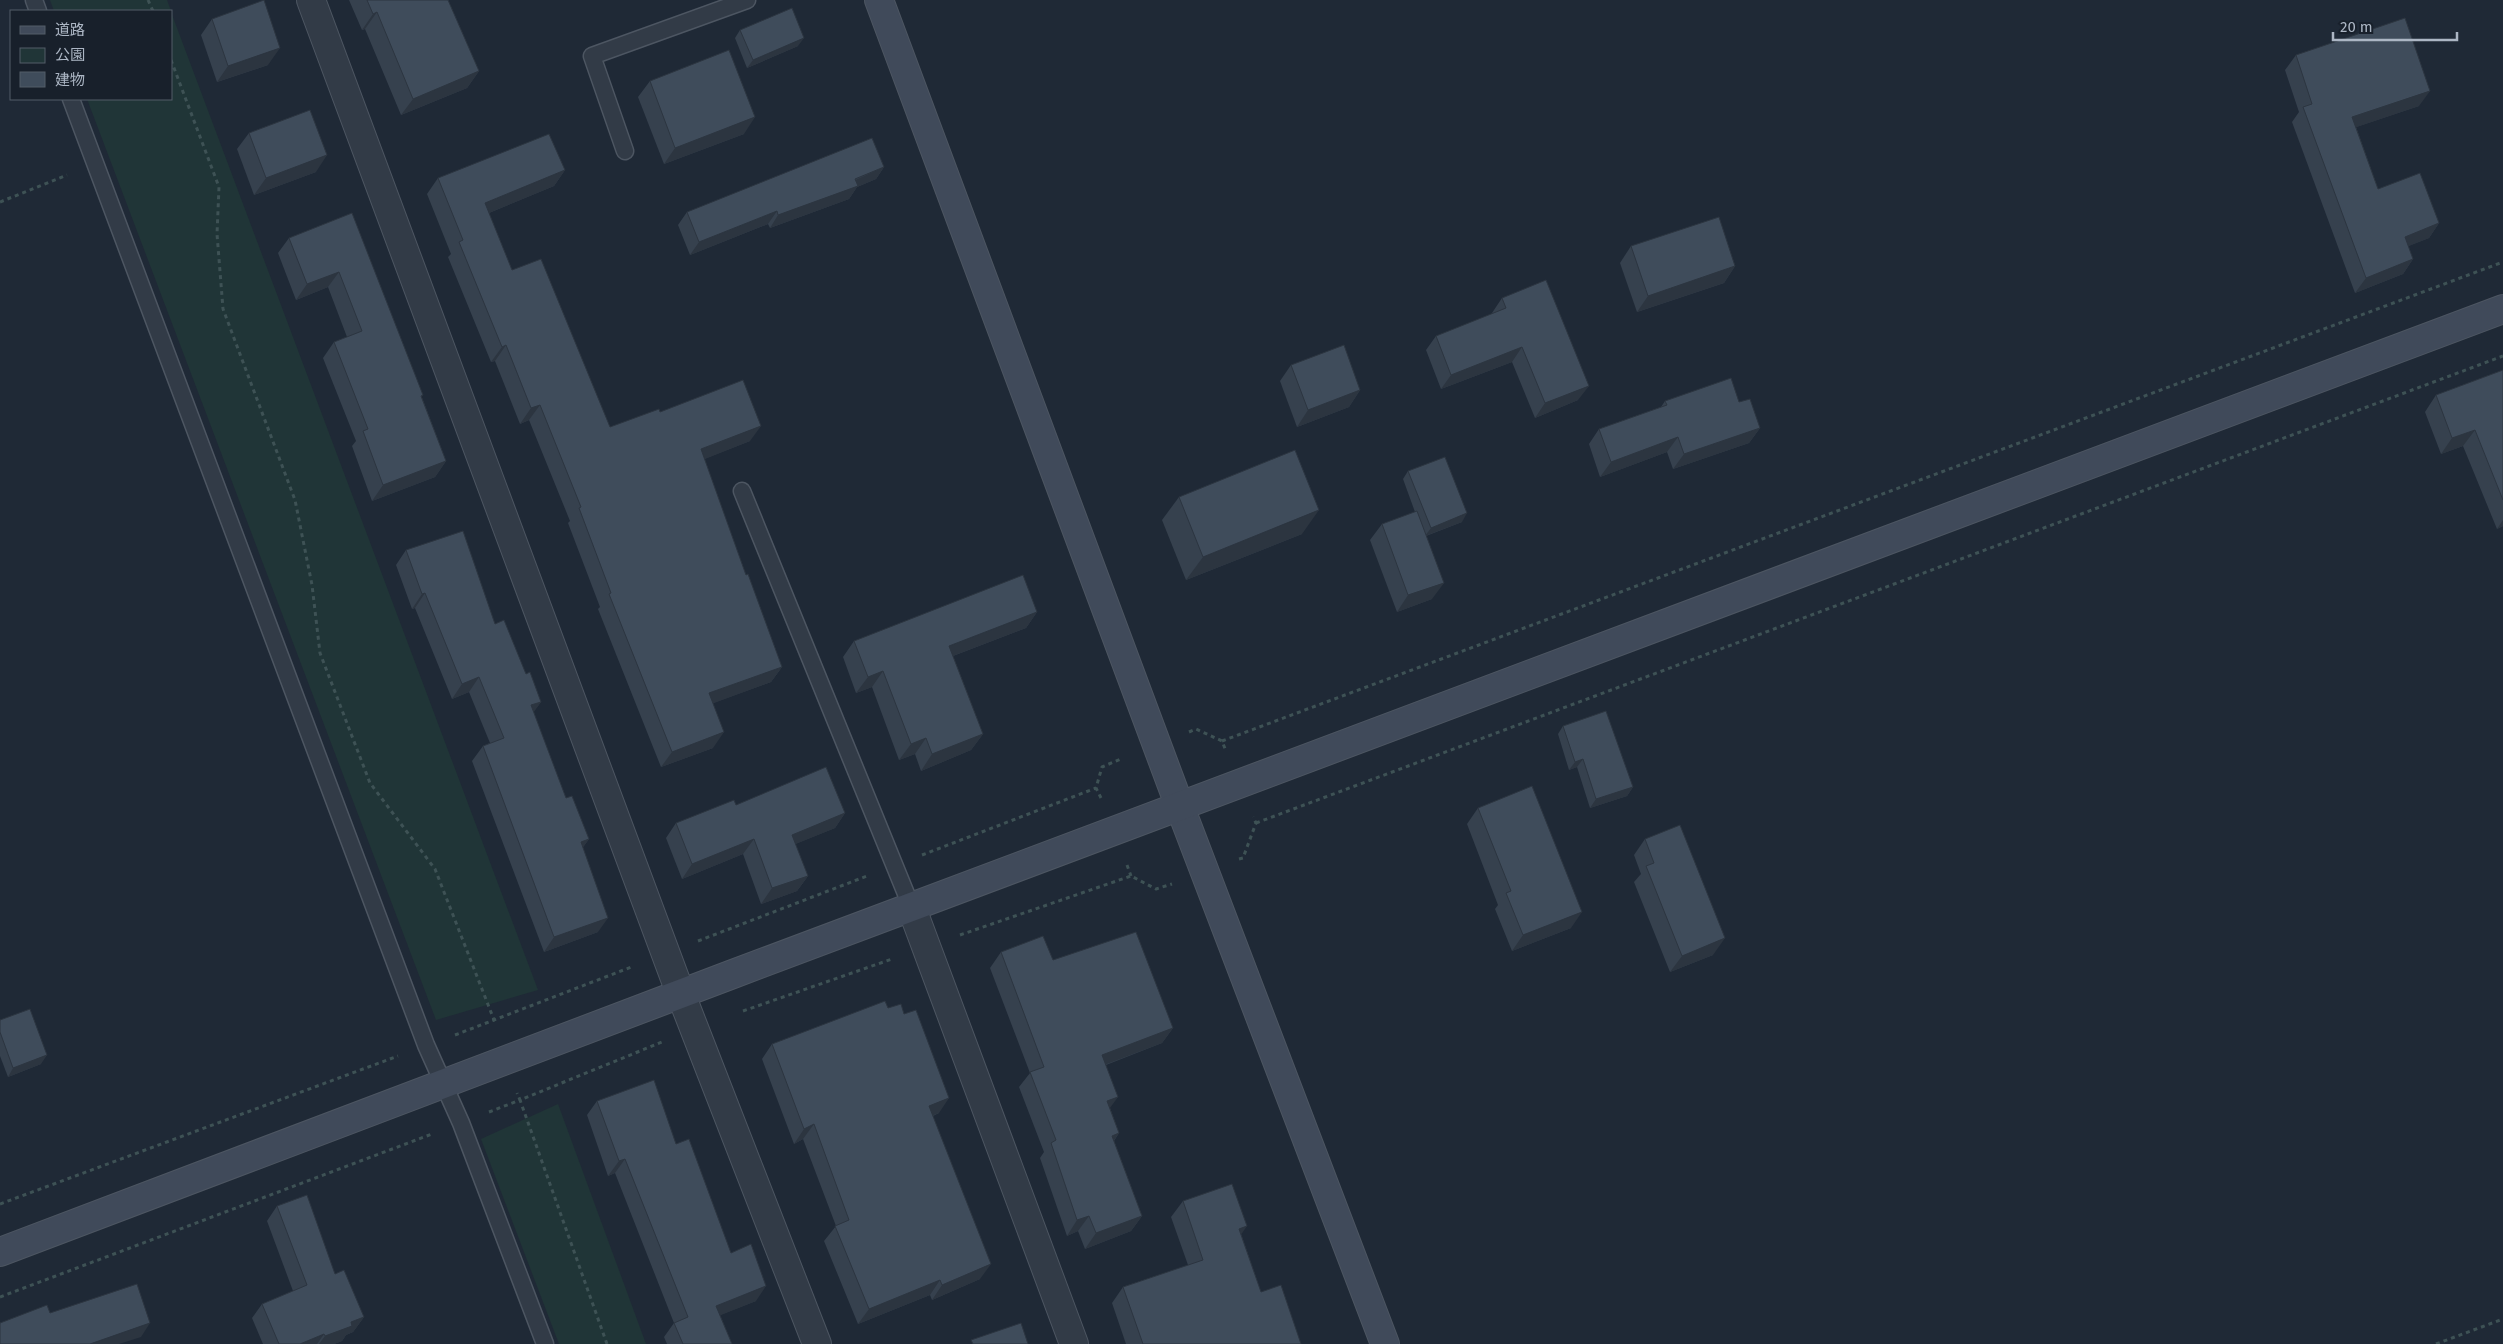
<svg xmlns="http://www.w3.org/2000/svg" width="2503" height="1344" font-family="'Fira Sans','Noto Sans JP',sans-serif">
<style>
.green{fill:#203537}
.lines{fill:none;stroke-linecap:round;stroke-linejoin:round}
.lane-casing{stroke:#4d5662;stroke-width:19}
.street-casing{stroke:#4d5662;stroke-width:30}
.secondary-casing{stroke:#4d5662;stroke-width:30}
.path{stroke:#3e5255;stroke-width:3;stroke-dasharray:4 4;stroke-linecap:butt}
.lane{stroke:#323b47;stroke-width:16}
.street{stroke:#323b47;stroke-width:28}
.secondary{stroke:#404a5a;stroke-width:28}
.wall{fill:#36414e}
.shaded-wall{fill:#2c3540}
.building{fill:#3f4c5b;stroke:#2c3540}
</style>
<rect width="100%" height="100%" fill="#1f2936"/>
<g class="green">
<path d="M50,0h117l4,11h-117z"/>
<path d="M171,12l367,978 -102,30 -349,-921h84z"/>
<path d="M558,1104l88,240h-87l-78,-205z"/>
</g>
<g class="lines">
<g class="lane-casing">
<g id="lane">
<path d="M34,0l4,11"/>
<path d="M71,99l355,946 35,78 84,221"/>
<path d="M625,151l-33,-95 155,-56"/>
<path d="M742,491l169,415"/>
</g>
</g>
<g class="street-casing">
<g id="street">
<path d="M311,0l369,992 137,352"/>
<path d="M911,906l163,438"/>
</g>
</g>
<g class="secondary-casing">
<g id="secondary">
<path d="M879,0l301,807 205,537"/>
<path d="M0,1252c833,-318 1669,-629 2503,-943"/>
</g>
</g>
<g class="path">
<path d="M148,0l5,11"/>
<path d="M171,60l48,127 -2,47 6,75 72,191 17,85 8,68 50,130 65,86 61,156"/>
<path d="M0,202l67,-27"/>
<path d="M1189,732l7,-3 26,12 4,10"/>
<path d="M1222,741l1281,-479"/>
<path d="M1101,798l-5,-10 6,-21 21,-9"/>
<path d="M1256,823l1247,-467"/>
<path d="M922,855l174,-67"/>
<path d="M1239,859l4,-1 13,-35 -3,-6"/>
<path d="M1127,865l4,11"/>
<path d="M960,935l171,-59 25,13 16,-5"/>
<path d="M698,941l169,-65"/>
<path d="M743,1011l149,-52"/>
<path d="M455,1035l179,-69"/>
<path d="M489,1112l31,-12 -3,-7"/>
<path d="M0,1204l398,-148"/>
<path d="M0,1297l432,-163"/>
<path d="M607,1344l-87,-244 142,-58"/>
<path d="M2436,1344l67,-25"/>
</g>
<use href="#lane" class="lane"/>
<use href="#street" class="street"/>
<use href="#secondary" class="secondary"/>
</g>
<g class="wall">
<path d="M349,0h99l31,71 -12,17 -66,27 -36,-86 -3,1z"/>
<path d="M212,19l56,46 -51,17 -16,-47z"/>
<path d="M740,30l58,16 -51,22 -12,-30z"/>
<path d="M2296,55l123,51 -63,21 22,62 61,34 -10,15 -21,8 5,13 -10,15 -48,19 -63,-171 7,-10 -14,-42z"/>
<path d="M650,81l94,53 -80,30 -26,-67z"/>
<path d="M249,133l67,39 -62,23 -17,-46z"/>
<path d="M884,167l-8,12 -19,8 -8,12 -79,29 -2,-4 -78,31 -12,-30 9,-13z"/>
<path d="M565,170l-11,16 -65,27 23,57 98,157 50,-15 90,29 -46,18 42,116 36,92 -11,15 -58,21v45l-52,19 -63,-158 2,-2 -32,-84 2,-2 -41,-101 -9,4 -25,-63 -4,1 -43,-105 3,-3 -24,-60 11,-16z"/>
<path d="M352,213l94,248 -11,16 -63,24 -20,-55 4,-5 -33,-83 11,-16 13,-5 -19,-50 -32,13 -18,-47 11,-15z"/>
<path d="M1631,246l104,20 -11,17 -87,29 -17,-49z"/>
<path d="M1502,298l76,102 -43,18 -23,-56 -71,27 -15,-39 10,-14 56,-22v-1z"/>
<path d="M1291,365l69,25 -11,17 -52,20 -17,-46z"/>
<path d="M2503,370v156l-6,3 -34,-83 -22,8 -16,-42 11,-17z"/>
<path d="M1665,401l74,1 21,26 -11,15 -76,26 -6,-17 -67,25 -11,-33 10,-15 62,-22z"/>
<path d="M1408,471l54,51 -36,14 6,63 -35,13 -27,-72 12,-16 33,-12 -12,-33z"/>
<path d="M1179,497l123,37 -116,46 -24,-60z"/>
<path d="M406,550l89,74 31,50 15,28 -8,10 33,86 23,41 -6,8 15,85 -54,20 -72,-191 11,-15 7,-3 -21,-51 -17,7 -37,-91 -3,1 -16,-44z"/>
<path d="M1037,612l-11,16 -73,28 30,78 -12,16 -50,21 -6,-17 -16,6 -27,-73 -16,6 -13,-36 11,-16z"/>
<path d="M1563,726l70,61 -6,9 -37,12 -13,-41 -8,3 -11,-36z"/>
<path d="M736,805l109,8 -10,15 -40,16 13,32 -11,15 -36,13 -18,-50 -61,25 -16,-41 10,-15z"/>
<path d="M1478,808l93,120 -59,23 -17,-42 3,-4 -31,-81z"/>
<path d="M1645,839l68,116 -43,17 -36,-90 7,-8 -7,-19z"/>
<path d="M1001,952l52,8 120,68 -11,15 -56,22 4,43 9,25 -5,8 28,75 -11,15 -46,18 -7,-18 -11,5 -27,-78 4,-6 -25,-65 11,-14 -40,-105z"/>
<path d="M888,1008l51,105 -6,3 47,163 -48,21 -2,-5 -72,29 -34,-83 12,-15 -33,-87 -9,5 -32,-85 10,-15z"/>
<path d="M0,1020l41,44 -33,13 -8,-21z"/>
<path d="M597,1101l79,43 55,109 25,48 -36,14 12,29h-65l-3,-7 10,-14 -59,-150 -7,3 -21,-61z"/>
<path d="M1183,1201l58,33 20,58 40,52h-175l-14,-41 11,-16 65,-22 -17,-48z"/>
<path d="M277,1206l58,68 29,43 -11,15 -7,3 -4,6 -8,3h-71l-11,-26 10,-14 31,-13 -26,-70z"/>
</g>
<g class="shaded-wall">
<path d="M377,12l-12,17 -3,1 11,-16z"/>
<path d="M804,38l-6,8 -51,22 6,-8z"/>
<path d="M280,48l-12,17 -51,17 11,-16z"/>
<path d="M479,71l-12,17 -66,27 12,-16z"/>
<path d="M2430,91l-11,15 -77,26 10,-15z"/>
<path d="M755,117l-11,17 -80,30 11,-16z"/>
<path d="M327,155l-11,17 -62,23 12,-17z"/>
<path d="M884,167l-8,12 -19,8 -8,12 -79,29 8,-13z"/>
<path d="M565,170l-11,16 -80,33 11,-16z"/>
<path d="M777,211l-9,13 -78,31 9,-13z"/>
<path d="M2439,223l-10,15 -35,14 11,-15z"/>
<path d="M2413,259l-10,15 -48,19 11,-15z"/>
<path d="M1735,266l-11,17 -87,29 11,-16z"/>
<path d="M339,272l-11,15 -32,13 11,-16z"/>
<path d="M506,345l-11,16 -4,1 11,-15z"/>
<path d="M1522,347l-10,15 -71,27 10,-14z"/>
<path d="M1589,386l-11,14 -43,18 10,-15z"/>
<path d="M1360,390l-11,17 -52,20 11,-17z"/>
<path d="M540,405l-11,15 -9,4 11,-16z"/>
<path d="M761,426l-11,15 -60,24 11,-16z"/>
<path d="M1760,428l-11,15 -76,26 11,-15z"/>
<path d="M2475,430l-12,16 -22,8 11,-16z"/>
<path d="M1678,437l-11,15 -67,25 11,-15z"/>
<path d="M446,461l-11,16 -63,24 11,-16z"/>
<path d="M1319,510l-17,24 -116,46 17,-23z"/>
<path d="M1467,513l-5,9 -37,14 6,-8z"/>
<path d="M2503,520v6l-6,3z"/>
<path d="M1444,583l-12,16 -35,13 11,-17z"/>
<path d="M425,593l-10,15 -3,1 10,-15z"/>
<path d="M1037,612l-11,16 -89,34 12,-16z"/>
<path d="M782,667l-11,15 -73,27 11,-16z"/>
<path d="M883,671l-11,16 -16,6 12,-16z"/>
<path d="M479,677l-10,15 -17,7 10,-15z"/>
<path d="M541,702l-10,14v-11z"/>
<path d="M724,732l-11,16 -52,19 11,-15z"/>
<path d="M983,734l-12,16 -50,21 11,-17z"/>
<path d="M926,738l-11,16 -16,6 12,-16z"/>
<path d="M1583,759l-6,8 -8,3 6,-8z"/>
<path d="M1633,787l-6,9 -37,12 6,-9z"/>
<path d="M845,813l-10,15 -54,22 11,-15z"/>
<path d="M589,839l-10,14 2,-11z"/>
<path d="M754,839l-11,15 -61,25 10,-15z"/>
<path d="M808,876l-11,15 -36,13 11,-16z"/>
<path d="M1582,912l-11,16 -59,23 11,-16z"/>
<path d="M608,918l-10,14 -54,20 10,-15z"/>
<path d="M1725,938l-12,17 -43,17 12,-16z"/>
<path d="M1173,1028l-11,15 -71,27 11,-15z"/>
<path d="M47,1055l-6,9 -33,13 5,-9z"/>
<path d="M1118,1097l-11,15v-11z"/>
<path d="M949,1098l-10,15 -21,8 11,-15z"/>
<path d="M814,1124l-11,15 -9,5 10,-15z"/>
<path d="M1119,1133l-11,16 4,-13z"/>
<path d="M625,1159l-10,14 -7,3 11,-15z"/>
<path d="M1089,1216l-11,15 -11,5 10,-16z"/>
<path d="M1142,1216l-11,15 -46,18 11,-16z"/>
<path d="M1247,1226l-11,16 3,-13z"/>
<path d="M991,1264l-11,15 -48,21 10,-15z"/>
<path d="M940,1280l-10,15 -72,29 11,-15z"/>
<path d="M766,1286l-10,15 -50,20 10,-15z"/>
<path d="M364,1317l-11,15 -7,3 -4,6 -8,3h-15l6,-8 26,-14z"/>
<path d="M150,1323l-9,14 -22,7h-29z"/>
<path d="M324,1334l-7,10h-17z"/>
</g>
<g class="building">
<path d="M264,0l16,48 -52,18 -16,-47z"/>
<path d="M367,0h81l31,71 -66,28 -36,-87 -4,2z"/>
<path d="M792,8l12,30 -51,22 -13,-30z"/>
<path d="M2405,18l25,73 -78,26 26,72 42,-16 19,50 -34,14 8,22 -47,19 -63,-171 9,-3 -16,-49z"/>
<path d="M729,50l26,67 -80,31 -25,-67z"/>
<path d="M310,110l17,45 -61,23 -17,-45z"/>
<path d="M549,134l16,36 -80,33 27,67 29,-11 69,168 49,-18 1,3 83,-32 18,46 -60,23 45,126 2,-1 34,93 -73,26 15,39 -52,20 -63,-158 2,-1 -32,-85 2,-1 -41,-102 -9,3 -25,-63 -4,2 -43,-105 4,-2 -25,-62z"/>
<path d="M872,138l12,29 -29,12 3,7 -80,29 -1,-4 -78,31 -12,-30z"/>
<path d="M352,213l71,182 -2,1 25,65 -63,24 -20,-54 5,-2 -34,-87 28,-11 -23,-59 -32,12 -18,-46z"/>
<path d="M1719,217l16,49 -87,30 -17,-50z"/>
<path d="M1546,280l43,106 -44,17 -23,-56 -71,28 -15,-39 70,-28 -4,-10z"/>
<path d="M1344,345l16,45 -52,20 -17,-45z"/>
<path d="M2503,370v130l-28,-70 -23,8 -16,-43z"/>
<path d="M1731,378l8,24 11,-3 10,29 -76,26 -6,-17 -67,25 -12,-33 68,-24 -2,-4z"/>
<path d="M1295,450l24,60 -116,47 -24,-60z"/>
<path d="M1445,457l22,56 -36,15 -23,-57z"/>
<path d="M1417,511l27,72 -36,12 -26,-71z"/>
<path d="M463,531l32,93 9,-4 22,54 4,-2 11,30 -10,3 35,93 6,-2 17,43 -8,3 27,76 -54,19 -71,-191 21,-8 -25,-61 -17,7 -37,-91 -3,1 -16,-44z"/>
<path d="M1023,575l14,37 -88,34 34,88 -51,20 -6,-16 -15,6 -28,-73 -15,6 -14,-36z"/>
<path d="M1606,711l27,76 -37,12 -13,-40 -8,3 -12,-36z"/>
<path d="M826,767l19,46 -53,22 16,41 -36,12 -18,-49 -62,25 -16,-41 58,-23 2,5z"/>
<path d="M1532,786l50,126 -59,23 -17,-42 5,-2 -33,-83z"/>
<path d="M1680,825l45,113 -43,18 -36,-90 8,-3 -9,-24z"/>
<path d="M1136,932l37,96 -71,27 16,42 -11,4 12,32 -7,3 30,80 -46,17 -7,-17 -12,4 -26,-77 5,-3 -26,-68 14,-5 -43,-115 42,-16 10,24z"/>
<path d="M885,1001l3,7 13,-4 3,10 12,-4 33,88 -20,8 62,158 -49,21 -2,-5 -71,29 -34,-83 14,-6 -35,-96 -10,5 -32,-85z"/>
<path d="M30,1009l17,46 -34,13 -13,-36v-12z"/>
<path d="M654,1080l22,64 13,-5 42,114 20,-9 15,42 -50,20 16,38h-49l-9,-21 14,-6 -63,-158 -6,2 -22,-60z"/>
<path d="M1232,1184l15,42 -8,3 22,63 20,-7 20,59h-158l-20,-57 80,-27 -20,-59z"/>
<path d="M307,1195l28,79 9,-4 20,47 -13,5 1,4 -27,10 -1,-2 -24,10h-21l-17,-40 45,-19 -30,-79z"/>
<path d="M137,1284l13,39 -60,21h-90v-21l47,-18 3,8z"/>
<path d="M1021,1323l7,21h-55l-2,-4z"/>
</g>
<rect x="10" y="10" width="162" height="90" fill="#18202b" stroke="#535c68"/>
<rect x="20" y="26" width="25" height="8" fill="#404a5a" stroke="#535c68"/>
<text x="55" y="35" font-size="15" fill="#acb6c4">道路</text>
<rect x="20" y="48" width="25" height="15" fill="#203537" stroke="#535c68"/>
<text x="55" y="60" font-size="15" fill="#acb6c4">公園</text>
<rect x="20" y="72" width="25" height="15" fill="#3f4c5b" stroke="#535c68"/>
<text x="55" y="85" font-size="15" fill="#acb6c4">建物</text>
<path d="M2333 32v8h124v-8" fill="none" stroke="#acb6c4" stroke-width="2.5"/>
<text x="2340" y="32" font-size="15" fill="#acb6c4" stroke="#18202b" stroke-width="4" paint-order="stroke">20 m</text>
</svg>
